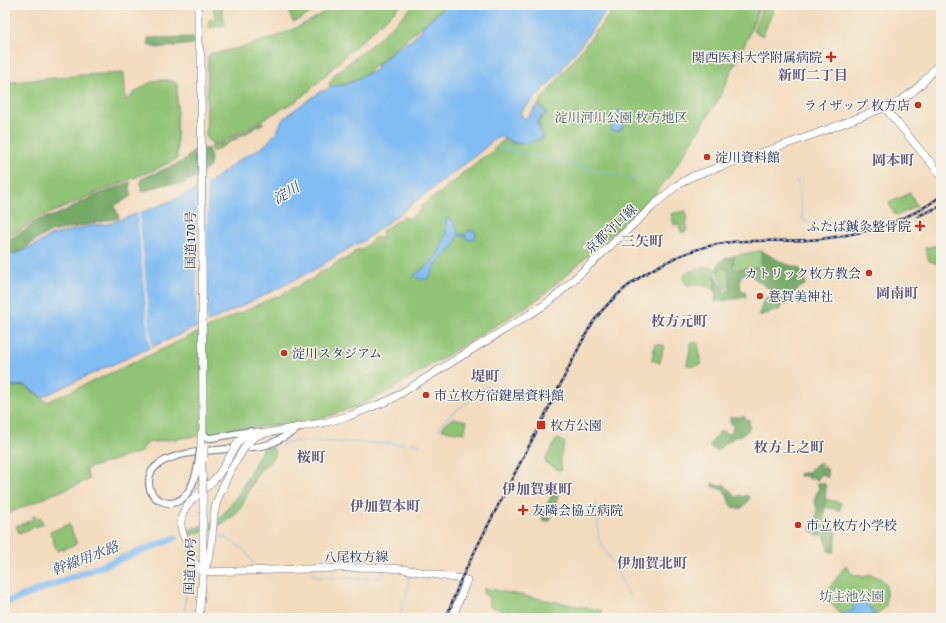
<svg xmlns="http://www.w3.org/2000/svg" width="946" height="623" font-family="'Gentium Book Plus','Noto Serif JP',serif">
<style>
.green{fill:#90c374;stroke:#567969}
.forest{fill:#74a966;stroke:#486c62}
.water{fill:#81bcf3;stroke:#4e76a8}
.pier{fill:#f3dbbe}
.lines{fill:none;stroke-linecap:round;stroke-linejoin:round}
.stream{stroke:#81bcf3;stroke-width:1}
.river{stroke:#81bcf3;stroke-width:7}
.secondary-casing{stroke:#676b80;stroke-width:8}
.primary-casing{stroke:#676b80;stroke-width:8}
.trunk-casing{stroke:#676b80;stroke-width:8}
.secondary{stroke:#fff;stroke-width:6}
.primary{stroke:#fff;stroke-width:7}
.trunk{stroke:#fff;stroke-width:7}
.rail-casing{stroke:#1b2f5e;stroke-width:2.5}
.rail{stroke:#f7f3e8;stroke-width:1;stroke-dasharray:3;stroke-linecap:butt}
.secondary-bridge-casing{stroke:#676b80;stroke-width:8;stroke-linecap:butt}
.primary-bridge-casing{stroke:#676b80;stroke-width:8;stroke-linecap:butt}
.trunk-bridge-casing{stroke:#676b80;stroke-width:8;stroke-linecap:butt}
.secondary-bridge{stroke:#fff;stroke-width:6}
.primary-bridge{stroke:#fff;stroke-width:7}
.trunk-bridge{stroke:#fff;stroke-width:7}
.poi-dot{fill:#c8321e;stroke:#f7f3e8;stroke-width:1.5}
.labels{text-anchor:middle;dominant-baseline:central;stroke-width:3;stroke-linejoin:round;paint-order:stroke}
.poi-label{font-size:13px;fill:#1b2f5e;stroke:#f7f3e8;text-anchor:start}
.park-label{font-size:13px;fill:#3e5b65;stroke:#f7f3e8}
.street-label{font-size:13px;fill:#1b2f5e;stroke:#f7f3e8}
.neighbourhood-label{font-size:14px;font-weight:bold;fill:#5e5981;stroke:#f7f3e8}
.water-label{font-size:14px;font-style:italic;fill:#345283;stroke:#f7f3e8}
</style>
<rect width="100%" height="100%" fill="#f7f3e8"/>
<filter id="ink" filterUnits="userSpaceOnUse"><feTurbulence type="fractalNoise" baseFrequency=".025" numOctaves="2"/><feDisplacementMap in="SourceGraphic" scale="8" xChannelSelector="R" yChannelSelector="G"/><feConvolveMatrix kernelMatrix="1 2 1 2 8 2 1 2 1" color-interpolation-filters="sRGB"/></filter>
<filter id="wash" filterUnits="userSpaceOnUse"><feTurbulence type="fractalNoise" baseFrequency=".012" numOctaves="4" result="noise"/><feDisplacementMap in="SourceGraphic" scale="16" xChannelSelector="R" yChannelSelector="G"/><feGaussianBlur stdDeviation="0.9" result="paint"/><feColorMatrix in="noise" values="0 0 0 0 0 0 0 0 0 0 0 0 0 0 0 0 0 1.4 0 .05"/><feComposite in="paint" operator="in"/></filter>
<g filter="url(#wash)">
<rect width="100%" height="100%" fill="#f3dbbe"/>
<g class="green">
<path d="M213,5h8l4,20 -16,3v-8l6,-1z"/>
<path d="M286,5h38l-22,13 -9,4z"/>
<path d="M335,5h66l-54,49 -38,37 -13,10 -75,42c-7,2 -11,0 -15,-6l2,-81 2,-2c45,-8 87,-22 125,-49z"/>
<path d="M414,5h32l-80,69c-11,7 -22,11 -35,13l-2,-3 6,-10 41,-33z"/>
<path d="M617,5h143l-12,32 -31,65 -46,72 -16,20 -22,22 -92,81 -23,15 -127,78 -34,16 -27,10 -20,4 -163,23 -6,9 -55,17 3,11 -38,15 -46,20v-130l11,2 9,-1 22,16 101,-46 126,-59 6,-1 11,-8 6,-1 6,-5 8,-2 9,-8 9,-3 7,-6 13,-6 6,-6 10,-4 9,-9h8v-7l21,-14 7,2 6,-6 6,-3 -2,-3 13,-10 9,-5 7,-8 9,-5 4,-6 11,-6 6,-7 10,-6 15,-15c12,9 26,3 40,-1l-6,-16 9,-10 -9,-8z"/>
<path d="M763,5h12l-12,31 -10,-5z"/>
<path d="M124,73l2,28c9,-9 25,-23 39,-21 4,0 8,2 12,4v75l-23,11 -58,23 -40,18 -19,7 -16,12 -16,8v-155l79,-8z"/>
<path d="M262,122l2,1 -51,29 -3,-4 3,-4 4,2 8,-3z"/>
<path d="M910,193l7,13 -19,9 -4,-1 -5,-11z"/>
<path d="M686,211l1,18 -2,3h-4l-2,-8 -5,1 -3,-11z"/>
<path d="M941,244v21l-12,-4 -4,-13z"/>
<path d="M758,251h4l-1,16 -29,3 2,-14z"/>
<path d="M707,267l9,2 -2,22c-8,-7 -17,-6 -27,-6 -4,-3 -4,-8 -1,-12l13,-5z"/>
<path d="M725,268h3l3,23 -5,-1 -8,-15 1,-5z"/>
<path d="M696,342l2,2 4,20 -8,2 -7,-1 4,-22z"/>
<path d="M655,344l9,1 -4,18 -8,-3z"/>
<path d="M453,418l14,3 -3,12 -22,-3 3,-6z"/>
<path d="M559,439l6,4 -5,15 2,12 -1,1 -15,-8 -1,-3 11,-20z"/>
<path d="M266,447h6l3,5c-2,11 -12,13 -17,21 -6,8 -10,20 -14,29 -10,22 -36,27 -57,34l-1,-5 30,-10 7,-7 15,-19 24,-45z"/>
<path d="M825,499l16,4 -1,7 -16,-3z"/>
<path d="M35,516l1,2 4,-1 3,7 -24,9 -3,-7 8,-3 1,2 1,-1v-2l7,-2 -1,-3z"/>
<path d="M69,524l8,20 -20,7 -7,-19z"/>
<path d="M846,565l6,9 12,3 5,-3 9,3 8,6v23l-10,10 -1,-1 -11,3h-21l-19,-23z"/>
<path d="M484,588l119,23 -6,5 1,2h-98l2,-8 -12,-3 -2,-11 -5,-2z"/>
</g>
<g class="forest">
<path d="M194,37l1,6 -2,1 -36,4 -9,-3v-7z"/>
<path d="M195,149h13l3,8 -1,10 -27,17h-17l-25,8v-13l43,-18z"/>
<path d="M130,182l1,14 -17,10 4,8 1,4 -68,14 -15,8 -13,10 -18,6v-15l19,-10 9,-8 7,-4 16,-4 36,-18z"/>
<path d="M762,251l23,13 12,3 5,4 3,8v6l-6,3 -11,13 -6,4 -3,5 -20,6 3,-13 12,-11 -26,-18 -7,1 -1,7 1,8 4,2 1,5 -31,5 1,-26 9,17 6,-2 -3,-23 -7,1 -3,3c-3,-11 7,-14 16,-16l-1,14 28,-3z"/>
<path d="M730,417h15l1,3h3c3,16 -9,13 -17,19 -5,3 -10,8 -15,12l-8,-5 10,-14 3,-1 7,3 3,-2 1,-8 -3,-1z"/>
<path d="M818,463l4,2 -2,4h2l3,-2 2,2 1,8 -1,1 -4,-4 -4,3 -2,4 -2,-3 -6,1 -1,-3h-9v-2l9,-2z"/>
<path d="M712,483l7,3 5,-2 12,13 5,-2 2,2 4,-2 3,3 -7,9 -5,2 -7,-3c-2,-5 -4,-13 -9,-16 -4,-2 -7,-2 -10,-4z"/>
<path d="M817,483h7l2,4 -3,48h-7l-5,-6c6,-8 8,-20 3,-29l5,-12z"/>
<path d="M553,491l6,2 -9,28h-8c2,-12 7,-19 11,-30z"/>
<path d="M826,530l11,2 -3,20 -6,-1 -3,-14z"/>
</g>
<g class="water">
<path d="M448,5h162l-29,40 -19,23 1,1 -43,44 1,2 5,4 12,-14 8,7 -11,12 3,-1 4,16c-8,2 -17,6 -26,4 -6,-1 -13,-7 -19,-6l-23,20 -112,85h-2l-34,20 -1,2c-92,50 -189,88 -283,133l-17,-12 -9,1 -11,-2v-127l15,-5 19,-9 11,-7 44,-11 14,-1 48,-17 32,-13 21,-11 30,-23 25,-14 12,-13 7,-14 6,-4 1,-2 31,-22c5,0 7,-3 11,-5 4,-1 9,0 13,-1 11,-3 20,-11 31,-15l1,-4 22,-20 11,-5 12,-12v-2z"/>
<path d="M619,110h2l3,10 -1,7 -5,4h-5l-2,-4 2,-2 4,-3v-9z"/>
<path d="M448,217l7,7 3,10h8l2,-3 4,-1 4,3 -1,5 -4,2 -4,-1 -1,-3h-8l-5,12 -16,14 -7,15c-6,4 -12,3 -16,-2 21,-12 34,-31 32,-56z"/>
<path d="M863,595l4,3v8l4,2 1,3h2v3l-12,4h-18l-1,-2 3,-4 8,-2 -1,-6 3,-6z"/>
</g>
<g class="pier">
<path d="M207,182v142l-10,5 -1,-142z"/>
<path d="M139,211l13,138 -2,1 -13,-138z"/>
</g>
<g class="lines">
<g class="stream">
<path d="M887,126l2,7"/>
<path d="M497,147l142,33"/>
<path d="M797,180l6,40 3,2 12,1"/>
<path d="M820,219l23,5 1,4"/>
<path d="M439,430l2,-6 3,-4 56,-43 7,-8 4,-7"/>
<path d="M410,443l11,2"/>
<path d="M276,448l12,-6 6,-1 110,3"/>
<path d="M596,501l3,39 16,27 14,29"/>
<path d="M227,513l13,-15 16,-32 8,-7 4,-7 -1,-3"/>
<path d="M216,522l8,-4"/>
<path d="M190,532l9,-4"/>
<path d="M220,538l3,-2c11,7 29,16 30,31"/>
<path d="M310,572l6,5 52,2"/>
<path d="M374,578l9,-1v-6"/>
<path d="M184,618l2,-29"/>
<path d="M401,618l1,-16 4,-4 3,-25"/>
</g>
<path class="river" d="M5,603l170,-65"/>
</g>
</g>
<g filter="url(#ink)">
<g class="lines">
<g class="secondary-casing">
<g id="secondary">
<path d="M205,435l3,3h3l40,-7"/>
<path d="M199,457c-2,19 -12,57 -40,43 -7,-4 -10,-10 -10,-18 -1,-38 92,-30 117,-37 11,-3 23,-11 33,-17"/>
</g>
</g>
<g class="primary-casing">
<g id="primary">
<path d="M885,108l56,67"/>
<path d="M238,442l10,-8 11,-2"/>
<path d="M246,445l8,-8 7,-3 66,-12 22,-6 41,-16 153,-94 13,-10 80,-74 18,-17 22,-19 17,-10 117,-40 84,-32c20,-10 33,-25 47,-43"/>
<path d="M203,572l169,-5 31,2 64,11 -15,38"/>
<path d="M203,572c-9,-6 -11,-15 -15,-26 -3,-6 -6,-13 -7,-20 -2,-21 18,-31 31,-44 4,-4 8,-9 11,-14"/>
<path d="M203,572c11,-18 8,-43 12,-63 3,-14 9,-25 15,-38"/>
</g>
</g>
<g class="trunk-casing">
<g id="trunk">
<path d="M198,5v38l3,12 2,375 -2,4v15"/>
<path d="M201,458l2,25"/>
<path d="M199,618l4,-46v-78"/>
</g>
</g>
<use href="#secondary" class="secondary"/>
<use href="#primary" class="primary"/>
<use href="#trunk" class="trunk"/>
<g class="rail-casing">
<g id="rail">
<path d="M918,216l23,-10"/>
<path d="M446,618l15,-39 13,-26c22,-44 45,-88 68,-132 9,-18 18,-35 26,-52 9,-17 17,-36 28,-51 33,-43 94,-75 148,-77 26,-1 52,1 77,-2 43,-5 86,-17 120,-43"/>
</g>
</g>
<use href="#rail" class="rail"/>
<g class="secondary-bridge-casing">
<path id="secondary-bridge" d="M199,457l1,-8"/>
</g>
<g class="primary-bridge-casing">
<g id="primary-bridge">
<path d="M223,468l15,-26"/>
<path d="M230,471l16,-26"/>
</g>
</g>
<g class="trunk-bridge-casing">
<g id="trunk-bridge">
<path d="M204,448v10"/>
<path d="M203,483v11"/>
</g>
</g>
<use href="#secondary-bridge" class="secondary-bridge"/>
<use href="#primary-bridge" class="primary-bridge"/>
<use href="#trunk-bridge" class="trunk-bridge"/>
</g>
</g>
<g class="poi-dot">
<path d="M829 51h4v4h4v4h-4v4h-4v-4h-4v-4h4z"/>
<circle cx="918" cy="105" r="4"/>
<circle cx="707" cy="157" r="4"/>
<path d="M918 220h4v4h4v4h-4v4h-4v-4h-4v-4h4z"/>
<circle cx="869" cy="273" r="4"/>
<circle cx="760" cy="296" r="4"/>
<circle cx="284" cy="353" r="4"/>
<circle cx="426" cy="395" r="4"/>
<rect x="536" y="420" width="10" height="10" rx="2"/>
<path d="M521 504h4v4h4v4h-4v4h-4v-4h-4v-4h4z"/>
<circle cx="798" cy="525" r="4"/>
</g>
<g class="labels">
<g class="poi-label">
<text x="822" y="57" text-anchor="end">関西医科大学附属病院</text>
<text x="910" y="105" text-anchor="end">ライザップ 枚方店</text>
<text x="715" y="157">淀川資料館</text>
<text x="911" y="226" text-anchor="end">ふたば鍼灸整骨院</text>
<text x="861" y="273" text-anchor="end">カトリック枚方教会</text>
<text x="768" y="296">意賀美神社</text>
<text x="292" y="353">淀川スタジアム</text>
<text x="434" y="395">市立枚方宿鍵屋資料館</text>
<text x="550" y="425">枚方公園</text>
<text x="532" y="510">友隣会協立病院</text>
<text x="806" y="525">市立枚方小学校</text>
</g>
<g class="park-label">
<text x="621" y="117">淀川河川公園 枚方地区</text>
<text x="852" y="596">坊主池公園</text>
</g>
<g class="street-label">
<text transform="translate(611 229) rotate(-43)">京都守口線</text>
<text transform="translate(190 240) rotate(-90)">国道170号</text>
<text transform="translate(356 557) rotate(-1)">八尾枚方線</text>
<text transform="translate(190 566) rotate(-88)">国道170号</text>
</g>
<g class="neighbourhood-label">
<text x="813" y="75">新町二丁目</text>
<text x="893" y="160">岡本町</text>
<text x="642" y="241">三矢町</text>
<text x="897" y="293">岡南町</text>
<text x="679" y="321">枚方元町</text>
<text x="485" y="376">堤町</text>
<text x="789" y="447">枚方上之町</text>
<text x="311" y="457">桜町</text>
<text x="537" y="489">伊加賀東町</text>
<text x="385" y="506">伊加賀本町</text>
<text x="652" y="563">伊加賀北町</text>
</g>
<g class="water-label">
<text transform="translate(286 193) rotate(-31)">淀川</text>
<text transform="translate(85 558) rotate(-21)">幹線用水路</text>
</g>
</g>
<rect width="946" height="623" fill="none" stroke="#f7f3e8" stroke-width="20"/>
</svg>
